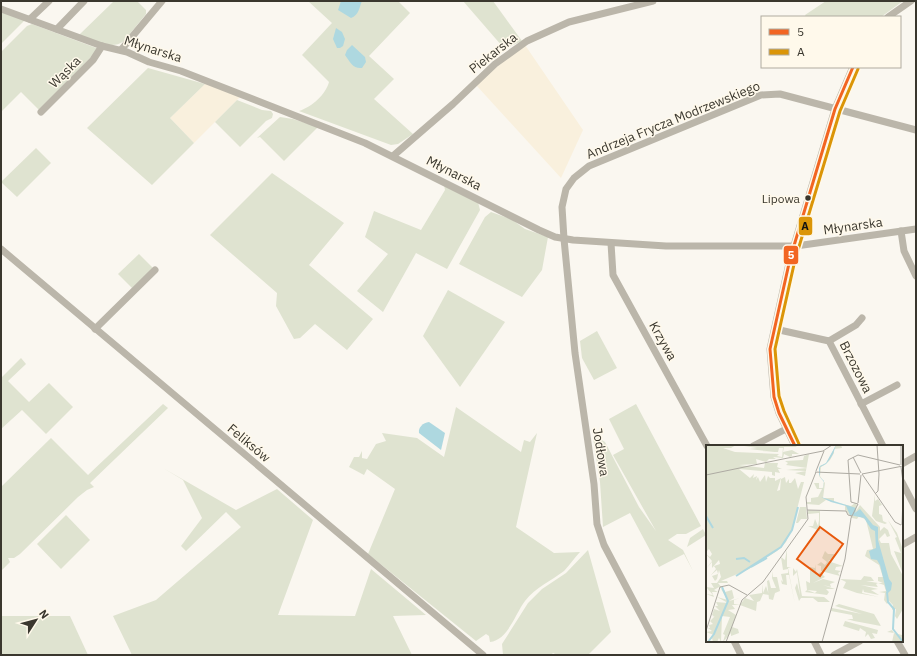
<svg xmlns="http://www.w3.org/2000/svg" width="917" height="656" font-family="'IBM Plex Sans',sans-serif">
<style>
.built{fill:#f9f0dd}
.green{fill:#dfe3d0}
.water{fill:#aed8e0}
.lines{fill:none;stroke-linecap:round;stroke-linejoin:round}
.street{stroke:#bbb6aa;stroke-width:7}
.bus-1-casing{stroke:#fff9eb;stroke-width:6}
.bus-2-casing{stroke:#fff9eb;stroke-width:6}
.bus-1{stroke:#f26522;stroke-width:3}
.bus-2{stroke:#db9507;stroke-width:3}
.bus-dot{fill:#3a372e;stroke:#fff9eb;stroke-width:1.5}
.labels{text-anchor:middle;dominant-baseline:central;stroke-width:3;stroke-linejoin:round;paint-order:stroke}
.bus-label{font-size:12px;fill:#3a372e;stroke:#fff9eb;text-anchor:end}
.street-label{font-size:13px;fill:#3a372e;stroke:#fff9eb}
.inset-river{fill:none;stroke:#aed8e0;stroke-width:2}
.inset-road{fill:none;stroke:#adaaa2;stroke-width:1}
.view{fill:#e8590c;fill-opacity:0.15;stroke:#e8590c;stroke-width:2}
.inset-edge{fill:none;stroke:#3a372e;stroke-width:2}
.line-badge{stroke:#fff9eb;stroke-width:1.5}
.badge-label{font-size:11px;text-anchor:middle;font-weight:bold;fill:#fff}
.pale-badge-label{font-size:11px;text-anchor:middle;font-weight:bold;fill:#111}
</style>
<rect width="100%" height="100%" fill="#faf7f0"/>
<g class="built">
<path d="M525,45l58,85 -22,48 -85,-93 28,-26z"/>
<path d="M207,82l33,15 -46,46 -24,-25z"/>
</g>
<g class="green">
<path d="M114,1h23l9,9v4l-22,27c-13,10 -31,-1 -45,-6z"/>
<path d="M308,1h90l12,12 -41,43 25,23 -20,20 39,35 -15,10 -7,1 -92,-34c13,-4 27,-17 30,-29l-27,-27 30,-32z"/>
<path d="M463,1h30l29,40 -13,6 -7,-1z"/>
<path d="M826,1h77l-22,16h-75l-1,-2z"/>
<path d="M1,12l24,8 -24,24z"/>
<path d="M32,24l67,25 -60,61 -18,-18 -20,20v-60l26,-26z"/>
<path d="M148,68l57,16 -35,34 24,25 -42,42 -65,-57z"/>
<path d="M237,100l25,10 9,1 2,3 -1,4 -6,3 -26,26 -25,-25z"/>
<path d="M280,117l13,2 25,8 -34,34 -24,-24 -3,1z"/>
<path d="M36,148l15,15 -34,34 -16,-15z"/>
<path d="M272,173l72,50 -35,42 64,54 -26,31 -32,-26 -15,14 -6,1 -18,-33 1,-13 -67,-58z"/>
<path d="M444,185l34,17 2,8 -33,59 -31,-16 -33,59 -26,-21 31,-37 -23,-17 9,-26 47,19 24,-40z"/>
<path d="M491,212l20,7 14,10 23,8 -6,33 -20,27 -63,-33 26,-47z"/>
<path d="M139,254l14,14 -21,20 -14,-14z"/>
<path d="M448,290l57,32 -45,65 -37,-51z"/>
<path d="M597,331l20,37 -23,12 -12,-22 -2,-17z"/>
<path d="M21,358l5,6 -18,17 21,21 20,-19 24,24 -27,27 -24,-24 -21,19v-51z"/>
<path d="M163,404l5,4 -78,75 4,4 -7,3 -9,7 -58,57 -6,4h-6l2,4 -9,9v-84l50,-49 37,37z"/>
<path d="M636,404l65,122 -15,8h-9l-9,6 15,10 10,21 -9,-17 -25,13 -29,-54 -27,14 -3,-45 -7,-44 4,-1 8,5 34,65 17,24 -43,-76 11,-6 -15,-30z"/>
<path d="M456,407l65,45 3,-12 6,2 7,-9 -21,94 38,26 26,-1c-6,6 -10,13 -16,19 -13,10 -28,16 -39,30 -10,13 -17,39 -35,41l-1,-6 -3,-2 -10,7 -108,-87 27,-65 -28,-20 -3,6 -15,-8 5,-10h5l3,-6v7l5,1 9,-15 10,-3 -4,-8 35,5 27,19z"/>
<path d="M163,468l73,42 41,-21 36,31 -35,95 77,1 16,-47 55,46 -33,1 19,39h-280l-19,-39 43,-16 85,-73 -15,-15 -40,39 -5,-5 21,-28 -19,-38z"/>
<path d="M66,515l24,25 -29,29 -24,-25z"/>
<path d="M703,529l3,6 -19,12 3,-9z"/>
<path d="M588,550l23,82 -23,23h-31l-4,-2 -2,2h-48l-1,-11 26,-41 14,-14 24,-16z"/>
<path d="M1,616h69l18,39h-87z"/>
</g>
<g class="water">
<path d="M341,1h21c-3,7 -3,14 -11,17l-13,-8z"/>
<path d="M336,28l6,4 3,7 -2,7 -3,2h-3l-4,-9z"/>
<path d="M352,45l13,12 1,5 -4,6c-9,1 -12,-6 -17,-13l2,-5z"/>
<path d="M429,422l16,11 -4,17 -22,-17c-1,-6 4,-10 10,-11z"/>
</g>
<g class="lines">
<g class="street">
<path d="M1,9l101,37 25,6 22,10 32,9 184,72 174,87 16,7 18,3 93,6h130l120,-17"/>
<path d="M888,17l23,-16"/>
<path d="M30,19l19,-18"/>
<path d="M57,29l27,-28"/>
<path d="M121,50l41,-49"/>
<path d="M41,112l52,-52 9,-14"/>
<path d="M393,156l60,-52 42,-40 32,-23 42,-19 84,-21"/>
<path d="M901,231l3,20 12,25"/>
<path d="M611,243l2,32 94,171"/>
<path d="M1,249l482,406"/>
<path d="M95,329l60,-59"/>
<path d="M775,329l54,12 54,105"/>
<path d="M829,341l27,-16 6,-7"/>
<path d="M861,404l36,-19"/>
<path d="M753,446l33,-17"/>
<path d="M795,446l-16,-33 -5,-16 -4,-48 20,-90 45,-150 18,-42"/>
<path d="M902,464l14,-8"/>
<path d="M902,482l14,27"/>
<path d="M902,545l14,-8"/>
<path d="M734,641l7,14"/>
<path d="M814,641l7,14"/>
<path d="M897,641l8,14"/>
<path d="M662,655l-58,-110 -7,-21 -3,-40 -19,-131 -11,-114 -2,-32 4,-18 8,-11 15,-12 172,-71 19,-1 136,36"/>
<path d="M834,655l26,-14"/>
</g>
<g class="bus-1-casing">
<path id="bus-1" d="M795,446l-16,-33 -5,-16 -4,-48 20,-90 45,-150 18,-42"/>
</g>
<g class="bus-2-casing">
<path id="bus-2" d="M799,444l-15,-33 -5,-15 -4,-47 20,-89 45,-149 18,-42"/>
</g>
<use href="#bus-1" class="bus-1"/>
<use href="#bus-2" class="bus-2"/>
</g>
<circle class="bus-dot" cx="808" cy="198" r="3.5"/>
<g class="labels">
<g class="bus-label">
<text x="800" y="198">Lipowa</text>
</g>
<g class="street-label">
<text transform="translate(153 49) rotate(18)">Młynarska</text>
<text transform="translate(493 53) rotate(-38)">Piekarska</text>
<text transform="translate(65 72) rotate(-45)">Wąska</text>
<text transform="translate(673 120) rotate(-22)">Andrzeja Frycza Modrzewskiego</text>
<text transform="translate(454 173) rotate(27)">Młynarska</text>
<text transform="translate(853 226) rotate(-8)">Młynarska</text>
<text transform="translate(663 341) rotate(61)">Krzywa</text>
<text transform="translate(856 367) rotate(63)">Brzozowa</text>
<text transform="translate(249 443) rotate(40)">Feliksów</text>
<text transform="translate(601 452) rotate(81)">Jodłowa</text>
</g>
</g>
<g transform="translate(706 445)">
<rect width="197" height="197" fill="#faf7f0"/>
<path d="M0,0h30l-5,3h-8l12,4 44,2 -2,2 5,1 1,-9h-4l-1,4 -28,-2 26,2 -27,-3 8,-1 -19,-3h56l3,2h-13l-1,5 9,-2 7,4h-7v2l-2,1 -6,-3 -1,4 -10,-1 3,2h-7l-3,3 -10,-3 1,5 -18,1 25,3 1,-5h13l-1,4 5,2h-4l2,4 -5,-1v4l-3,-1v-3l-33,-3 11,9 4,-4 -1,4 4,-2 -1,4 2,-3 2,5 5,-7 1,7 2,-6 2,2h5v3l6,-3 -4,13 3,-1 1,-11 4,-2 1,6 3,-4v4h2l4,-5 3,11 3,-7h3l-12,47 -6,13 -9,9 -28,18 -28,12h6l1,2h-10l5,6 -4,-2 -5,3 4,2h-6l2,5 -8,-3 7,1 -7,-8 8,1 -3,-5h6l4,-6 -2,-7 -2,9 -2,2 -3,-5 6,-2 -1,-4 -6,5 5,-6 -2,-3 6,-2 -1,-4 -7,8v-6l-6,7 6,-8 -6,-7 4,3 2,-3 -3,-5 -2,2h-1zM130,0h5l1,3 -8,1v4l-4,7 -4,4 -5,3 -1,9 5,7 -2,15h11v4l17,4 4,-3 2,2 -1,6 4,-6 20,22v4l4,-4 4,3 2,6 -3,1 -2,-4 -6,6 2,4h8l2,11 12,22v33l-6,10 -2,-3 1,-7 -4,1 1,-5 -4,-4 -2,3 -3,-4 1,-7 -6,-1 7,-1 -2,-6 -6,-2h5l-5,-2v-4h5l-4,-12 -14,-9 2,-6 6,-1 -7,-29 -7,-4 -2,3 -5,-1 -7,-8v-5l-19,-5 -7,5 -12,-1 -1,-2h5v-4l7,-1 4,-8h-5l-3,-6h5v5h4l1,-7 -5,-5 1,-10 6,-2zM103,9l-4,22 -10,-3 11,-2 -20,-1 21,-2 -21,-3 2,-2 -3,-2 18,-1 1,-4zM169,49v7l3,-2 4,6 -3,1v8l3,1 1,6 4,2 -2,1 -9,-3 -4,-5zM94,62h6l1,12h-6l-3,4h-2zM102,65l12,1v20l-12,-5h5l2,-7 3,7 1,-6v-7l-11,1zM182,75l9,13 6,17v24l-9,-23 7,2 -6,-15 2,-1zM81,104v18h4l-3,1 7,36 -6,-29h-3l1,10 -5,-1 -1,-4 2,2 -2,-8 7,-1v-4l-5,1 -2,-13 4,3zM119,106l3,3h6v4l-6,3 15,5 -7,1 -1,3 6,1 -3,2 2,3 -19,-5v-7v2l-4,-1 4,-3 4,3 2,-3 -5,-4zM109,119l2,12 3,-4 5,5 -12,6 10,-4 12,3 -5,2 1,3 -8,-2 12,4h-9l3,3 -2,3 -22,-3 2,-2 8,3 2,-2 -10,-1 -1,-9 4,2v-16l5,1zM87,123l3,4 1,-3 5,27 22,1 6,5h-12l-5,-4h-12l-2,3 -4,-13 2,-5 3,12 -3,-23 -4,4zM67,126v6h4l3,14 -5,2 -2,7 -4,-1 -2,-18 2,-1 2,8h5l-4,-10zM158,131l7,1 3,4h-8l12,2 -2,1 2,3 -17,-2 17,4 -7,1 8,5 -15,-3 -1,-3 -1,4 17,4 -22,-4 -14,-5 3,-6 -6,-3 21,1zM56,139l1,9 3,-7 3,9 -6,-1 -3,7 -3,1 -1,9 -16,-6 5,-7 9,3 -5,-6 13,-2zM15,144l3,1 1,2 7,-2 2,8 -5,3 11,-3 -6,2v4l6,1h-8l3,4 -7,1 8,5 -4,12 6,2 1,4 -8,3v-3l-8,9 2,-7 -2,-1 7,-17 -8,-1 -1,26 -2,-4 -2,4h-4l-1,-4 -4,4 6,-7 -8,-3 6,-1 -4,-3h2l-1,-3 4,-1 -3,-3 4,-4 -2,-1 3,1 -3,-2 2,-6 6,2 -5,-5h3l-2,-4 12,1 -11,-6 11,3zM133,159l35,10 7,12 -27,-5 -7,-2h6l-1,-4 -21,-4 1,-3 30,6 -27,-8zM139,176l33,9 -1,4 -5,-1 3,5 -4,1 -3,-5 -3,3 1,-5 -6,-4 -1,3 -16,-5zM182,179l6,9 8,2 1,7h-11l2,-9 -7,-1 5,-2z" fill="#dfe3d0"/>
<path d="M130,0l-3,9 -3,5 -4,5 -6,3v7l-1,2 5,5v2l-3,14 35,11 -1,5 5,-4 13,16 5,2v13l11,39 3,4 -1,7 -4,4 -7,-29 -3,-5 -6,-1 -2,-8 7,-3 -1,-17 -4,-2 -7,-11 -14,-3 -4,-9 -15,-4 -10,-5 3,-15 -5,-6v-8l1,-2 6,-3z" fill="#aed8e0"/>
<path class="inset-river" d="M0,71l7,12M30,114l8,-1 6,4M45,122l16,-9M30,131l45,-29 11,-17 6,-23M181,147l1,10 6,7 -1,20 10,13M2,197l6,-8 14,-33 -6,-14"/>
<path class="inset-road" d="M195,0v20M147,12l8,16M77,14l40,-8 9,-6M195,22l2,15M110,26l8,-20M109,27l45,2M156,29l33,48 6,3M156,29l41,-8M0,30l77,-16M169,49l3,-3 1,-17 -2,-29M152,58l3,-28M152,59l-7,-2 -3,-42 10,-5 42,10M101,65l39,1 2,4 4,1M196,80l1,-29M0,186l14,-44 9,-2 18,10M20,197l16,-42 21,-18 45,-63 -2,-22 10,-25M116,197l23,-83 6,-41 7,-14"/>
<path class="view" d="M114,82l23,17 -23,32 -23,-17z"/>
<rect width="197" height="197" class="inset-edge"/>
</g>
<g class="line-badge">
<rect x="798" y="216" width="15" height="20" rx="4" fill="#db9507"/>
<rect x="783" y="245" width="16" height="20" rx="4" fill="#f26522"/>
</g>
<g class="badge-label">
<text x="791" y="259">5</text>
</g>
<g class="pale-badge-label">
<text x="805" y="230">A</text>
</g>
<rect width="917" height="656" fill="none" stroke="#3a372e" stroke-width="4"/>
<rect x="761" y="16" width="140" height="52" fill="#fff9eb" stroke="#b0ab9f"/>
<rect x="769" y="29" width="20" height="6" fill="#f26522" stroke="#b0ab9f"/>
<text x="797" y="36" font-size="12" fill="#3a372e">5</text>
<rect x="769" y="49" width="20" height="6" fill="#db9507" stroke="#b0ab9f"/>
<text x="797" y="56" font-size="12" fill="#3a372e">A</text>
<g transform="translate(36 620) rotate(54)" stroke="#fff9eb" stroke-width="3" paint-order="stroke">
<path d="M0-3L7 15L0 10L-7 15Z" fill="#3a372e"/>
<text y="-6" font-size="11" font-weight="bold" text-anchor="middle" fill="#3a372e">N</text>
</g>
</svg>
